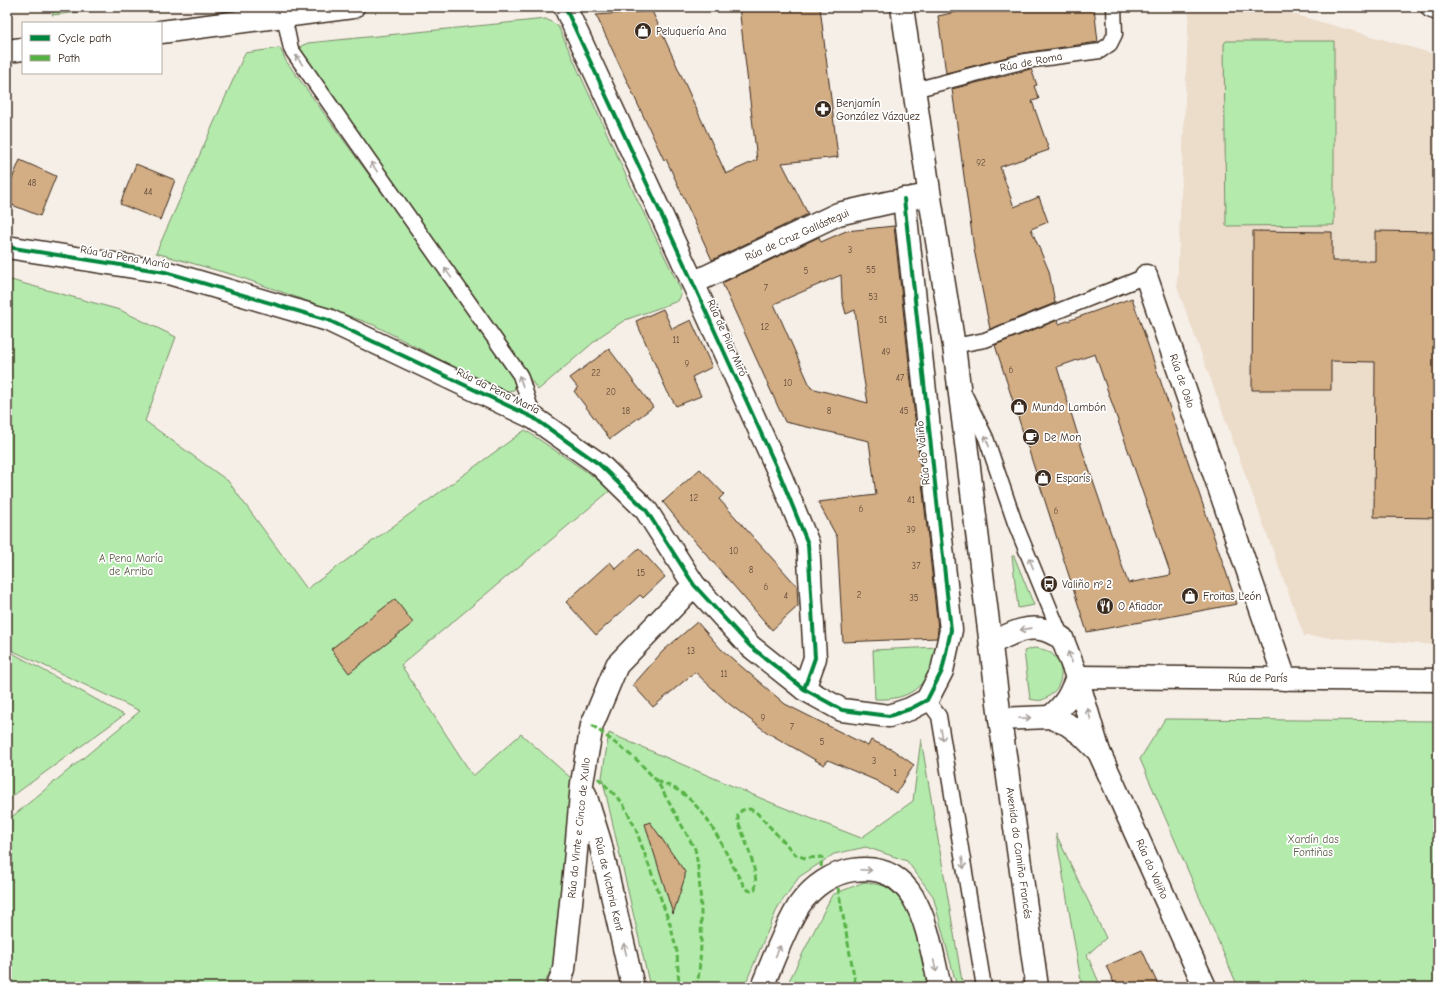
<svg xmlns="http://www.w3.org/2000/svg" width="1445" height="994" font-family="'Comic Neue',sans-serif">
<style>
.built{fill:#ecdcca}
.green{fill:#b4ebad;stroke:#788a66}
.building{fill:#d3ae85;stroke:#3b2a1e;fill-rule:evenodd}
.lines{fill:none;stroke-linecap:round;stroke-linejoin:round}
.lane-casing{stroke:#3b2a1e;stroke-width:17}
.street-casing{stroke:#3b2a1e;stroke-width:25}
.primary-casing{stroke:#3b2a1e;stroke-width:25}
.lane{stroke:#fff;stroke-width:14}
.street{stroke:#fff;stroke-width:22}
.primary{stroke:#fff;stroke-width:22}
.quiet{stroke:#57b245;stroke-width:3;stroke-dasharray:6 3;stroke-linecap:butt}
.cycleway-casing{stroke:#fff;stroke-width:6}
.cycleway{stroke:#00873e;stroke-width:4}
.oneway{stroke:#a79f9a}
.labels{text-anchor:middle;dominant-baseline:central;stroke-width:3.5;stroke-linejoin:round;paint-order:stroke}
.number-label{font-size:9px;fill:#614b38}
.poi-label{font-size:11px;fill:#3b2a1e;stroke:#fff;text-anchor:start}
.street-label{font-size:11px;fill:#3b2a1e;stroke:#fff}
.park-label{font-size:11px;fill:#595a42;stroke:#fff}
</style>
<rect width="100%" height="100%" fill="#f6efe7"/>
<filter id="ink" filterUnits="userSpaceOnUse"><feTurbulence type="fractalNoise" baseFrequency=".025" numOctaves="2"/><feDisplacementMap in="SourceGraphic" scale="8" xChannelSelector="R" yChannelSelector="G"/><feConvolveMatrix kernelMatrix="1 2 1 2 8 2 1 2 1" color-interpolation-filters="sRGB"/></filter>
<g filter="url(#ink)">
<path class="built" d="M1189,7h79l170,48v590l-134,-9 -127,-349z"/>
<g class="green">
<path d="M55,7h71l-74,8z"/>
<path d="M546,19l12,7 76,167 46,95 1,7 -3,6 -53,19 -23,15 -64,55 -239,-336 2,-8 7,-3z"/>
<path d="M1226,41h108v184l-108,1 -2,-182z"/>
<path d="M280,48l6,13 220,302 10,19 -2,8 -9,1 -22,-9 -109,-57 -137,-49 -81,-23 89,-200z"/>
<path d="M7,279l113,31 56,27 -31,84 83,60 79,108 218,-159 87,59 -211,176 72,111 48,-42 51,45 -2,85 -16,99 -11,24h-536v-166l133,-110 -133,-63z"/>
<path d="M1012,556h2l20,49 -16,3z"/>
<path d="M938,647c-9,36 -24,54 -63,52l-2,-49z"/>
<path d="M1034,648c8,1 15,2 20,8 14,15 6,37 -12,44 -3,1 -8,0 -12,-1l-6,-48z"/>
<path d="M7,650l117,65 -117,85z"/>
<path d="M1165,719l273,2v266h-200l-98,-228z"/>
<path d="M609,733l163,70 89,35 52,-37 8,-62 42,248h-6l-24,-91 -26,-35 -41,-14 -32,7 -35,23 -21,30 -34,80h-94l-48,-210z"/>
<path d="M1056,834l50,104 -19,17 14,32h-19z"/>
<path d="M864,882c7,2 18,2 24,6 30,20 35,67 42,99h-144l46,-92z"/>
</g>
<g class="building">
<path d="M739,7h81l18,150 -56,6 26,51 -96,46 -46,-101 -2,1 -68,-145 56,-4 74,163 31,-14z"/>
<path d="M979,7h115l4,35 -75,11 -77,20 -8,-57z"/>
<path d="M1031,69l6,16 -3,1 5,13 -7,2 17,49 -49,17 14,40 25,-10 9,25 -17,7 18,42 6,32 -65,26 -16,-80 -22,-160z"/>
<path d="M20,160l36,16 -16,40 -33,-13v-12z"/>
<path d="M136,164l39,16 -15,40 -40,-16z"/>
<path d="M894,226l44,403 -1,9 -94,4 -6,-105 -19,-35 58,-7 -7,-54 -84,-19 -63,-139 97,-46 2,5 25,-11zM841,275l1,24 4,15 9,-4 8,64 5,29 -57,-15 -37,-84z"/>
<path d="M1253,231l79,1v29h43v-30l63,1v286l-64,-1 1,-155 -44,-1v29h-79z"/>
<path d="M1132,298l105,306 -150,28 -92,-287 63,-25 1,4zM1095,354l76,221 -43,8 -45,-131 -26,-85z"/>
<path d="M663,309l9,20 19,-9 21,47 -20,10 9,19 -25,10 -9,-15 -31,-70z"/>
<path d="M609,349l44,58 -43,32 -36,-48 4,-3 -8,-10z"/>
<path d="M700,469l24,25 -5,5 78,87 1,20 -26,24 -85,-98 -24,-30z"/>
<path d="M639,548l26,29 -22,21 -3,-3 -44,40 -30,-33 44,-40 6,7z"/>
<path d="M395,599l18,24 -64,50 -18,-24z"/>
<path d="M697,622l24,27 64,55 83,42 3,-6 22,10 21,15 -18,28 -19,-12 -49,-21 -4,5 -56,-32 -40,-30 -33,-31 -42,35 -20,-22 30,-34z"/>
<path d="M650,822l35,50v5l-12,37 -28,-90z"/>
<path d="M1142,950l17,37h-43l-10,-21z"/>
</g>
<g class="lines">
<g class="lane-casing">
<g id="lane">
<path d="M284,16l7,33 229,326 14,43"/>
<path d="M914,90l111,-29 75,-10 10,-7 5,-10 -1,-27"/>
<path d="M954,346l31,-6 161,-64"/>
<path d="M965,395l21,43 29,85 47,115"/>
<path d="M927,700l12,16 45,271"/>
</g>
</g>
<g class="street-casing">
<g id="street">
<path d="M565,7l128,276 87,192 28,69 7,114 -11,31"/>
<path d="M1432,7l6,2"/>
<path d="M161,32l192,-25"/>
<path d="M7,51l16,-2"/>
<path d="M7,247l158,25 163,48 206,98 65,46 47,46 48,75 56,61 54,43 38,21 47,6 21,-7 17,-9 15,-29 9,-41 -47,-431"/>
<path d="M1146,276l139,403"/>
<path d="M693,283l145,-69 53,-12 27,-5"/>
<path d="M991,643c16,-7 35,-19 54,-13 6,2 11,5 17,8l15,39 22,75 106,235"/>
<path d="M1077,677l361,3"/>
<path d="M1050,717c16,-13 20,-22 27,-40"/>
<path d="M1000,719l50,-2 17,7 15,11 17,17"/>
<path d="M585,794l15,48 33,145"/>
<path d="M558,987l6,-18 10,-95 8,-91 10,-58 25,-60 77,-80"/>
<path d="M762,987c11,-26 23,-60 38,-83 13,-18 32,-31 53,-34 69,-10 75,68 87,117"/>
</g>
</g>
<g class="primary-casing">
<path id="primary" d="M902,7l29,197 23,142 46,373 37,268"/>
</g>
<use href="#lane" class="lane"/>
<use href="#street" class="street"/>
<use href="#primary" class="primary"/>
<g class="quiet">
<path d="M592,725l46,36 19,20 38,68c3,14 4,28 5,42 2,32 2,64 -3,96"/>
<path d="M598,778l24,24 13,25 35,97 7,28 2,35"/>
<path d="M657,781c8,3 17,6 25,12 32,24 43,63 64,96l5,2 4,-2c4,-18 -11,-51 -17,-68v-6l4,-5 8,-1 7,4 39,42 9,3 17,-1 -1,10"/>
<path d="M838,888l18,99"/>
</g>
<g class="cycleway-casing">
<g id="cycleway">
<path d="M565,7l128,276 87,192 28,69 7,114 -11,31"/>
<path d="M7,247l158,25 163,48 206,98 65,46 47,46 48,75 56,61 54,43 38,21 47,6 21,-7 17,-9 15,-29 9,-41 -47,-431"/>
</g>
</g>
<use href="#cycleway" class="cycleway"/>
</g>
<defs><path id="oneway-shaft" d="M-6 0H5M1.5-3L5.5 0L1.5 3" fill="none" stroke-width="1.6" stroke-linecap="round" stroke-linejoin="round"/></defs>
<g class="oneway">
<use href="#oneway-shaft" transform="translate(299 60) rotate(-125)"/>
<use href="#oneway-shaft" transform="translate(374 167) rotate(-125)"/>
<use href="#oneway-shaft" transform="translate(448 273) rotate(-125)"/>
<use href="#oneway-shaft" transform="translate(521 381) rotate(-110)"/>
<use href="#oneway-shaft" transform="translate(987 441) rotate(-111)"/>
<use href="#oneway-shaft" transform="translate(1031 563) rotate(-112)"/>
<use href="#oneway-shaft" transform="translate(1026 629) rotate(172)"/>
<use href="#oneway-shaft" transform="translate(1070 657) rotate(-111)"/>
<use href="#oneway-shaft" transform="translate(1089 714) rotate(-107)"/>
<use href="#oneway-shaft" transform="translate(1025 718) rotate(-3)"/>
<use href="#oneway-shaft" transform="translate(942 735) rotate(81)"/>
<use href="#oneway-shaft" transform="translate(963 863) rotate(81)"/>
<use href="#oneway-shaft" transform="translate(866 870) rotate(3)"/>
<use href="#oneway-shaft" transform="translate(625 949) rotate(-103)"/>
<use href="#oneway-shaft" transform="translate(778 951) rotate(-66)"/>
<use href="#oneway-shaft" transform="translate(935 966) rotate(77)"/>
</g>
</g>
<defs>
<g id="shop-disc" transform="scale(0.9)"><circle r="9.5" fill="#3b2a1e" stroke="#fff"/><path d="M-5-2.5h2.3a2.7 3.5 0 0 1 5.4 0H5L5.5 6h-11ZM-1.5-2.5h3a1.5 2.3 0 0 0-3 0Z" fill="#fff"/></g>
<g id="pharmacy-disc" transform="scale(0.9)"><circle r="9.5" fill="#3b2a1e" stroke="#fff"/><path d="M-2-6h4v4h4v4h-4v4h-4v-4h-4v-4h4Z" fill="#fff"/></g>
<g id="cafe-disc" transform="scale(0.9)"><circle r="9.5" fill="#3b2a1e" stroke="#fff"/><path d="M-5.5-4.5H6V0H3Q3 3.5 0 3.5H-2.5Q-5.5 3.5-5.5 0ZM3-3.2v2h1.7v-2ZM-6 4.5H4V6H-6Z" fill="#fff"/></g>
<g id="bus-disc" transform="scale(0.9)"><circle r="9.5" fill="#3b2a1e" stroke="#fff"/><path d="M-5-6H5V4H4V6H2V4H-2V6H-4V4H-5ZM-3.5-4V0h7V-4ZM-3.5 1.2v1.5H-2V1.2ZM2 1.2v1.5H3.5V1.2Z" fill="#fff"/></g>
<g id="restaurant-disc" transform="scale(0.9)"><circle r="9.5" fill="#3b2a1e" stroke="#fff"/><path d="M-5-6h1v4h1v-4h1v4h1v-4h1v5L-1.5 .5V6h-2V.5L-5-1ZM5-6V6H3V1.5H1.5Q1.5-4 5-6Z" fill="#fff"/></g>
</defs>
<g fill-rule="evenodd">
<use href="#shop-disc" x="643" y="31"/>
<use href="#pharmacy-disc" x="823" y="109"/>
<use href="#shop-disc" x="1019" y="407"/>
<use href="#cafe-disc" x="1031" y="437"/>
<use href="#shop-disc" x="1043" y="478"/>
<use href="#bus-disc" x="1049" y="584"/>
<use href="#shop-disc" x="1190" y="596"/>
<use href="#restaurant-disc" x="1105" y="606"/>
</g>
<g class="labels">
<g class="number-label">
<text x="981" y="163">92</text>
<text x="32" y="183">48</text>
<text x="148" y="192">44</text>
<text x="850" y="250">3</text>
<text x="871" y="270">55</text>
<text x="806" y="271">5</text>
<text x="766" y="288">7</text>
<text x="873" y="297">53</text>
<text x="883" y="320">51</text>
<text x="765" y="327">12</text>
<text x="676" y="340">11</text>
<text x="886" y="352">49</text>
<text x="687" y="364">9</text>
<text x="1011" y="370">6</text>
<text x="596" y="373">22</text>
<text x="900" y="378">47</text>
<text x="788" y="383">10</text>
<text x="611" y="392">20</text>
<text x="626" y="411">18</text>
<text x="829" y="411">8</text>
<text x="904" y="411">45</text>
<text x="694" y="498">12</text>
<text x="911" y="500">41</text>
<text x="861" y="509">6</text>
<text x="1056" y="511">6</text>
<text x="911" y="530">39</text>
<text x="734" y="551">10</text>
<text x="916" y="566">37</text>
<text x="751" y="570">8</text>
<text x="641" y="573">15</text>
<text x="766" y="587">6</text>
<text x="859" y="595">2</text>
<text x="786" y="596">4</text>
<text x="914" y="598">35</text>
<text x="691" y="651">13</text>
<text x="724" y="674">11</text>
<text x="763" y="718">9</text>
<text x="792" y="727">7</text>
<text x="822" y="742">5</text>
<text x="874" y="761">3</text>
<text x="895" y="773">1</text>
</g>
<g class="poi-label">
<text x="656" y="31">Peluquería Ana</text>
<text x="836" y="103">Benjamín<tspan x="836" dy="13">González Vázquez</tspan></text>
<text x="1032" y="407">Mundo Lambón</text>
<text x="1044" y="437">De Mon</text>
<text x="1056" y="478">Esparís</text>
<text x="1062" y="584">Valiño nº 2</text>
<text x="1203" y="596">Froitas León</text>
<text x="1118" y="606">O Afiador</text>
</g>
<g class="street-label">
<text transform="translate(1031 62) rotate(-11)">Rúa de Roma</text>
<text transform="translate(797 235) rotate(-24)">Rúa de Cruz Gallástegui</text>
<text transform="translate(125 257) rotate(10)">Rúa da Pena María</text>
<text transform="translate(727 338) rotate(66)">Rúa de Pilar Miró</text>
<text transform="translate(1182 381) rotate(71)">Rúa de Oslo</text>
<text transform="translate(498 391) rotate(26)">Rúa da Pena María</text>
<text transform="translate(923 453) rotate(-96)">Rúa do Valiño</text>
<text x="1258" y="678">Rúa de París</text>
<text transform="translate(579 828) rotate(-84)">Rúa do Vinte e Cinco de Xullo</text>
<text transform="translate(1019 853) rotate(82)">Avenida do Camiño Francés</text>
<text transform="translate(1152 869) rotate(66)">Rúa do Valiño</text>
<text transform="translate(609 884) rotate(77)">Rúa de Victoria Kent</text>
</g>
<g class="park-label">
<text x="131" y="558">A Pena María<tspan x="131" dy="13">de Arriba</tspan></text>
<text x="1313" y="839">Xardín das<tspan x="1313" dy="13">Fontiñas</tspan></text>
</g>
</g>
<rect width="1445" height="994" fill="none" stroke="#fff" stroke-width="24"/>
<rect x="12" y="12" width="1421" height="970" fill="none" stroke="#3b2a1e" stroke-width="1.5" filter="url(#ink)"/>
<rect x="22" y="22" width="140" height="52" fill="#ffffff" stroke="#b1aaa5"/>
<rect x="30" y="35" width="20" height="6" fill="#00873e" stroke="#b1aaa5"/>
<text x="58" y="42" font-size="12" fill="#3b2a1e">Cycle path</text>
<rect x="30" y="55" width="20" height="6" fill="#57b245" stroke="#b1aaa5"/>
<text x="58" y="62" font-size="12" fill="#3b2a1e">Path</text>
</svg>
